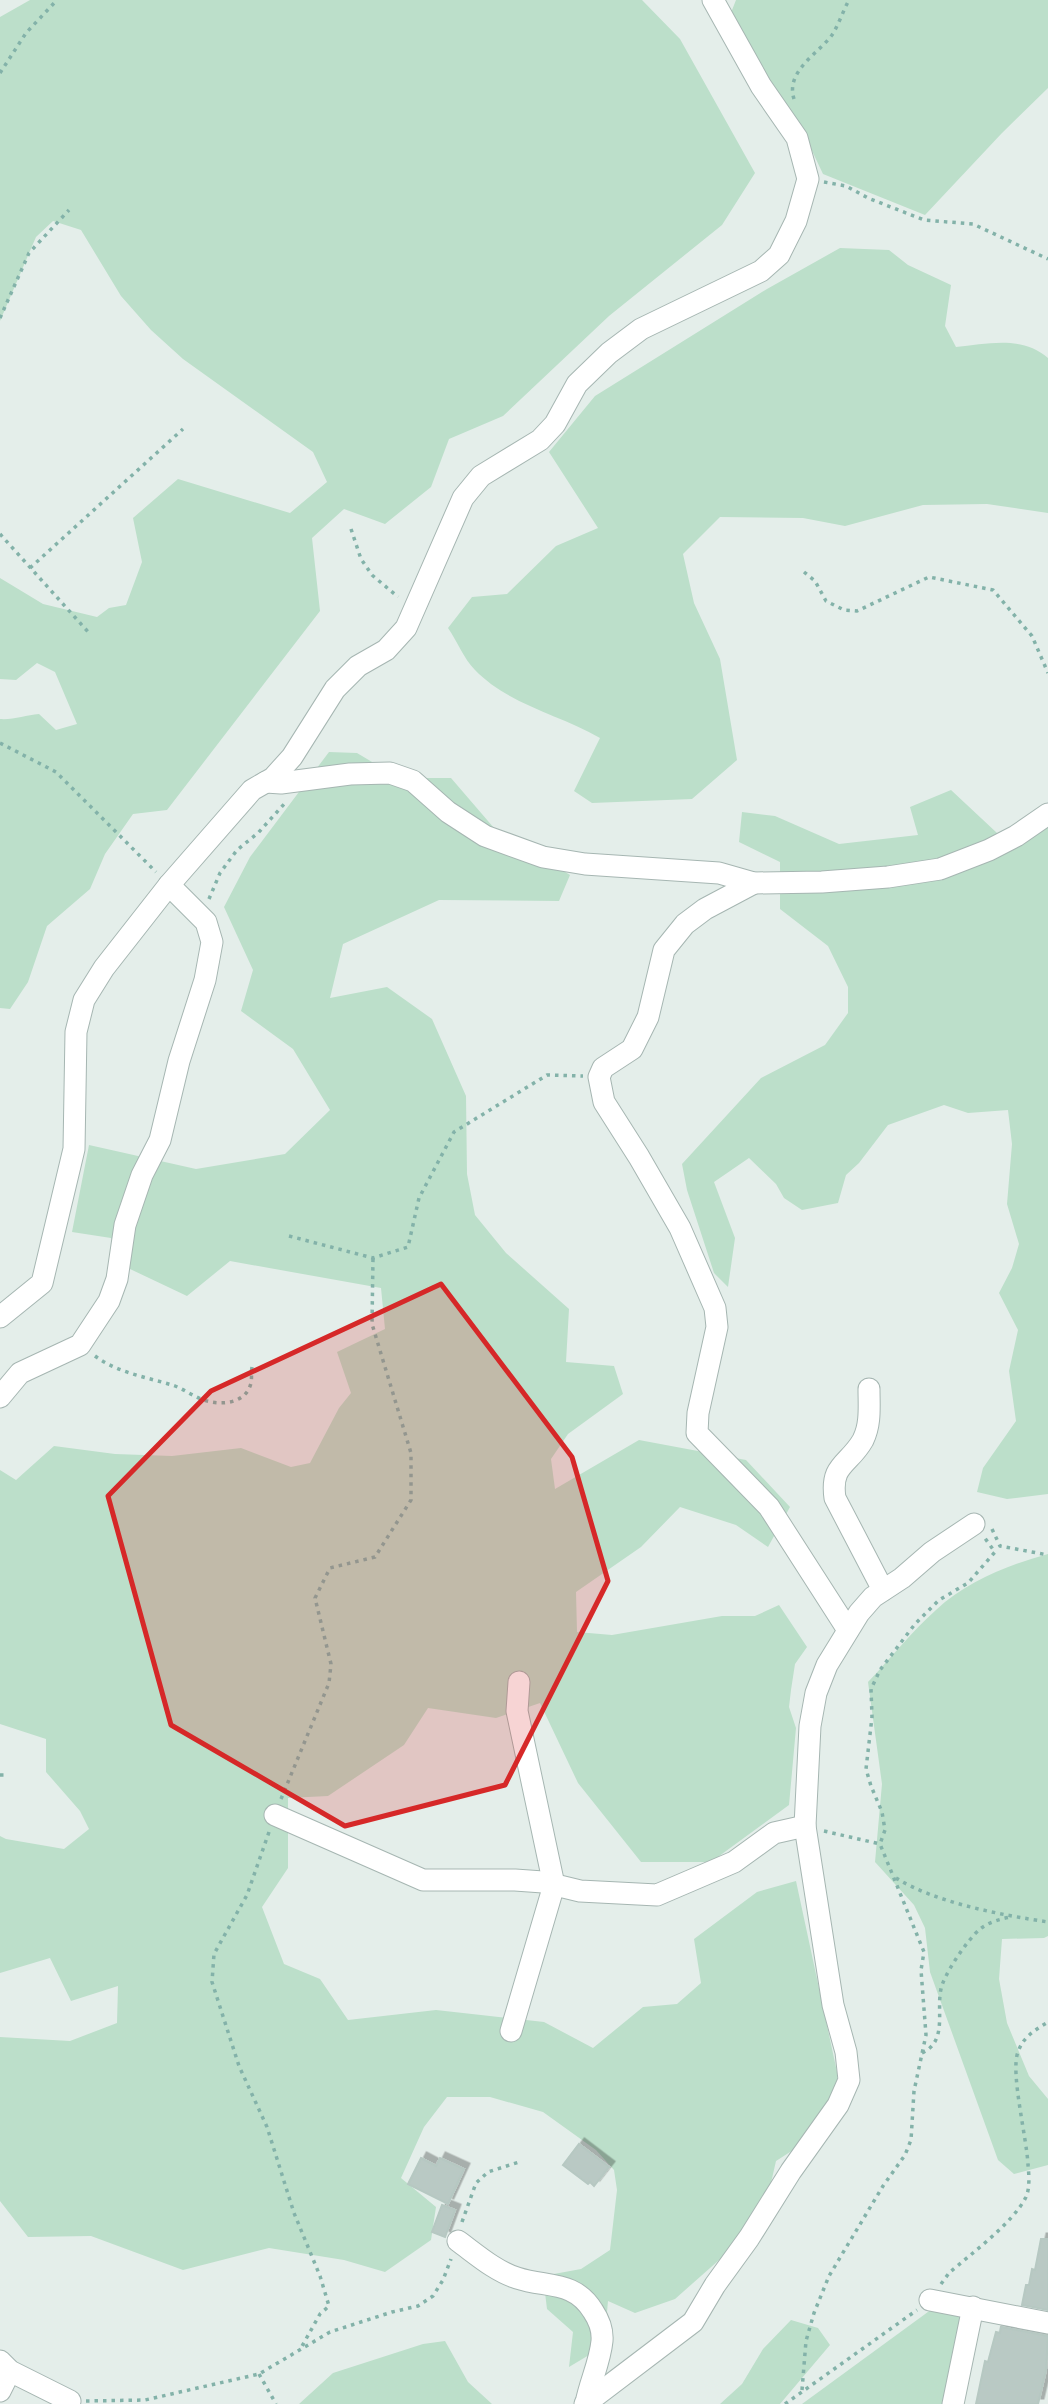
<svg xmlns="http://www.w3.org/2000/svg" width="1048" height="2404" font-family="'Golos Text',sans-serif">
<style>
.green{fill:#bcdfca}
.building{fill:#b9c9c4;stroke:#b6c8c2;stroke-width:2;filter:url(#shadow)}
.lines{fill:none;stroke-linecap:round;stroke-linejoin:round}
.minor-casing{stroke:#a6b6b2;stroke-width:23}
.path{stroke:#83b2a9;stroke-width:3.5;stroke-dasharray:3.5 5;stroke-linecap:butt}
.minor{stroke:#fff;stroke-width:21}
.marked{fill:#d62828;fill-opacity:0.2;stroke:#d62828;stroke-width:5;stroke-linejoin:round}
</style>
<defs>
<filter id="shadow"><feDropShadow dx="5.5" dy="-5.5" stdDeviation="0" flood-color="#0004"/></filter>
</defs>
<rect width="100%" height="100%" fill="#e4eeea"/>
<g class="green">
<path d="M30,0h612l38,39 75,134 -33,52 -113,91 -106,100 -54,23 -18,48 -46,37 -41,-15 -32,29 8,73 -153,199 -34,4 -28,40 -15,35 -43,37 -19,56 -18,27 -10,-1v-289c13,1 26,-4 39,-5l17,16 21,-6 -22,-52 -18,-9 -21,17 -16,-1v-101l43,26 54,13 12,-9 17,-3 16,-43 -9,-44 45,-39 112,34 37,-31 -14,-30 -130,-93 -32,-29 -30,-34 -40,-66 -28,-9 -17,16 -36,84v-304z"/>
<path d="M736,0h312v88l-46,45 -77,82 -102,-41 -26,-55 -31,-43 -43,-43z"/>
<path d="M840,248l49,2 19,15 43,20 -6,41 11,21c31,-3 66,-12 92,11v155l-61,-9 -64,1 -78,21 -42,-8 -83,-1 -37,37 11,49 26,56 17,101 -45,39 -100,4 -18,-12 26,-53c-41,-24 -91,-33 -125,-68 -11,-11 -18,-29 -27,-42l24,-31 35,-3 49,-48 42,-18 -49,-76 46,-56 172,-107z"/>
<path d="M329,752l28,1 42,25h52l43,50 76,47 -11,26 -120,-1 -96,44 -13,54 57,-11 45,32 34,77 1,78 8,41 31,38 63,56 -3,53 48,4 9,28 -55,40 -17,25 4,30 84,-49 107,20 44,47 -22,40 -32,-22 -56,-18 -39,40 -65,45 1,40 35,3 110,-19h33l24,-11 28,42 -12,17 -4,26 -2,17 7,21 -7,77 -78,57h-70l-63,-79 -38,-80 -44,15 -68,-10 -24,37 -76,51 -40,2v70l-26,39 22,57 36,15 28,41 88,-10 108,12 49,26 50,-41 34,-3 24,-21 -7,-44 63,-47 39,-11 41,191v50l-61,39 -14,61 -87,77 -40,14 -27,-12 -4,45 -35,21 4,-35 -26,-23 -4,-33 38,-7 29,-19 7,-60 -3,-20 -18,-20 -53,-38 -53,-15h-43l-23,30 -23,51 35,29 -5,33 -46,32 -41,-12 -75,-12 -86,22 -92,-34 -63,1 -28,-36v-164l70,4 47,-18 1,-37 -47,15 -21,-43 -50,15v-137l6,3 58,10 25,-20 -9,-18 -34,-39v-33l-46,-15v-254l16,10 38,-34 61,8 57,2 69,-8 50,19 19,-4 29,-55 12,-15 -14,-41 48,-23 -4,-41 -151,-27 -43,35 -57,-27 -19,-31 -39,-6 17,-87 107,24 89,-15 45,-44 -37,-61 -52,-38 12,-41 -29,-63 26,-50z"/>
<path d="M951,790l61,57 36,-21v668l-41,5 -30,-7 6,-24 33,-47 -7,-50 9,-41 -19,-37 13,-25 7,-24 -12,-40 5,-60 -4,-34 -40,3 -24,-8 -56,20 -29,38 -13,12 -8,28 -36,7 -18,-12 -8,-14 -27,-26 -35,24 21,56 -7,49 -14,-14 -27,-83 -5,-26 79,-86 64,-33 23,-32v-26l-20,-41 -48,-37v-47l-41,-20 3,-30 33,4 64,28 79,-9 -8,-28z"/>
<path d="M1048,1554v382l-4,2 -42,1 -3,40 8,44 22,53 19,23v66l-34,9 -16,-14 -68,-188 -5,-44 -11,-23 -39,-43 7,-78 -14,-102c23,-24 44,-51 68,-72 31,-29 72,-45 112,-56z"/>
<path d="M932,2309l31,6 -19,89h-142z"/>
<path d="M791,2320l27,8 12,17 -50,59h-60l22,-20 21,-35z"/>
<path d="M445,2341l23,41 24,22h-193l34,-31 90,-29z"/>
</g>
<g class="building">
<path d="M579,2144l30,23 -15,19 -4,-4 -2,2 -25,-19z"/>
<path d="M421,2158l15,8 4,-8 24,11 -16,35 -40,-20z"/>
<path d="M442,2205l13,5 -10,27 -13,-5z"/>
<path d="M1041,2239h7v71l-26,-5 4,-20h3l3,-16 3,1z"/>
<path d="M1001,2327l47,9 -2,34 -8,34h-62l9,-43 3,1 8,-30 4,1z"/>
</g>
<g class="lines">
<g class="minor-casing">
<g id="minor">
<path d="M266,782l15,1 69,-9 40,-1 23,8 35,31 37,24 58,21 42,7 134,9 35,10 68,-1 66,-5 52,-8 49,-19 27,-14 32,-22"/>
<path d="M754,883l-49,26 -20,15 -21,26 -16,67 -16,32 -29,19 -4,9 5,25 35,55 41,71 35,80 2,19 -19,86 -1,20 72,74 79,123"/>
<path d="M0,1317l42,-34 32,-134 2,-117 8,-32 20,-32 65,-83 83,-95 21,-12 19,-21 43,-68 23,-23 28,-16 20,-22 57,-130 18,-22 59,-36 15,-16 22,-40 32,-31 32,-24 120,-58 18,-16 17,-34 12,-42 -11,-41 -36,-52 -48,-86"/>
<path d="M869,1389c0,17 2,35 -6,51 -14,25 -33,24 -28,58l48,92"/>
<path d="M0,1397l20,-24 60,-28 29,-44 8,-22 8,-54 17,-50 18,-35 19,-79 26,-81 7,-38 -6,-20 -37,-37"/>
<path d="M275,1815l148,65h92l28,2 37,9 77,4 77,-33 40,-29 31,-7"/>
<path d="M511,2031l43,-146 -37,-174 2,-29"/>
<path d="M458,2241c18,13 37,30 59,37 30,10 57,2 76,33 6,9 10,18 9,30 -2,21 -12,41 -16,62"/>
<path d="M930,2300l118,23"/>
<path d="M0,2361l10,10 60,30"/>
<path d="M0,2391l10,-20"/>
<path d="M585,2404l108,-82 22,-37 34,-47 42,-67 47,-66 11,-25 -3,-28 -13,-47 -28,-179 5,-100 6,-33 11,-28 32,-52 14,-16 29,-19 30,-26 42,-28"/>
<path d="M953,2404l20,-97"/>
</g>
</g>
<g class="path">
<path d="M0,73l26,-40 31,-33"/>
<path d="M794,99c-9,-28 25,-46 38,-64 7,-11 11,-24 17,-35"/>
<path d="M824,182l22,4 22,12 56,22 49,4 75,35"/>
<path d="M0,318l29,-65 40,-43"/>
<path d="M351,529l10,30 11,16 26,22"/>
<path d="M0,534l90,100"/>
<path d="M30,568l153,-139"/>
<path d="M804,572l11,9 11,20 18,9 13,1 72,-34 64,13 39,46 16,37"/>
<path d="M0,743l56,29 100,100"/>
<path d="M209,899l11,-26 17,-23 21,-17 28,-31"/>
<path d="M289,1236l84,22 35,-11 11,-49 35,-66 93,-57 36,1"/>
<path d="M95,1356c23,17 51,21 77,29 10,3 19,10 29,14 17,7 45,6 50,-16 1,-5 0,-11 1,-16"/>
<path d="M992,1529l8,17 48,9"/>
<path d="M0,1775h6"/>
<path d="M281,1799l48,-116 2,-19 -16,-66 15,-30 45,-11 36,-57v-47l-39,-129 1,-66"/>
<path d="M824,1831l56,13"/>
<path d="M269,1832l-22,63 -33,59 -2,28 27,84 28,61 27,86 26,63 9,30 -9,8 -19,34"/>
<path d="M896,1878c40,25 106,37 152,44"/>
<path d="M922,2053c26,-12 14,-42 19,-64 3,-15 27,-50 39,-60 9,-7 20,-10 31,-12"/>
<path d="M462,2222l14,-39 12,-11 31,-10"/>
<path d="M941,2284l8,-11c23,-20 64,-50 77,-76 4,-9 3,-22 2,-32 -1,-26 -18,-93 -10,-113 5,-15 17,-22 30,-30"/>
<path d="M259,2374l17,30"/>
<path d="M802,2390l4,-49 8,-28 15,-37 54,-90 22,-31 6,-15 3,-49 12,-56 -5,-65 3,-18 -44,-108 5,-14 -3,-18 -11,-26 -5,-17 6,-52 -1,-28 9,-19 35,-46 24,-24 29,-17 27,-31 -11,-15"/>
<path d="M86,2401l59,-1 114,-26 71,-42 62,-20 26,-6 15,-10 10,-16 8,-21"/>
<path d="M785,2404l132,-94"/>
</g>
<use href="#minor" class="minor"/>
</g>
<path class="marked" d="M441,1284l131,173 36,124 -103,204 -160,41 -174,-101 -63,-229 103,-105z"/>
</svg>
